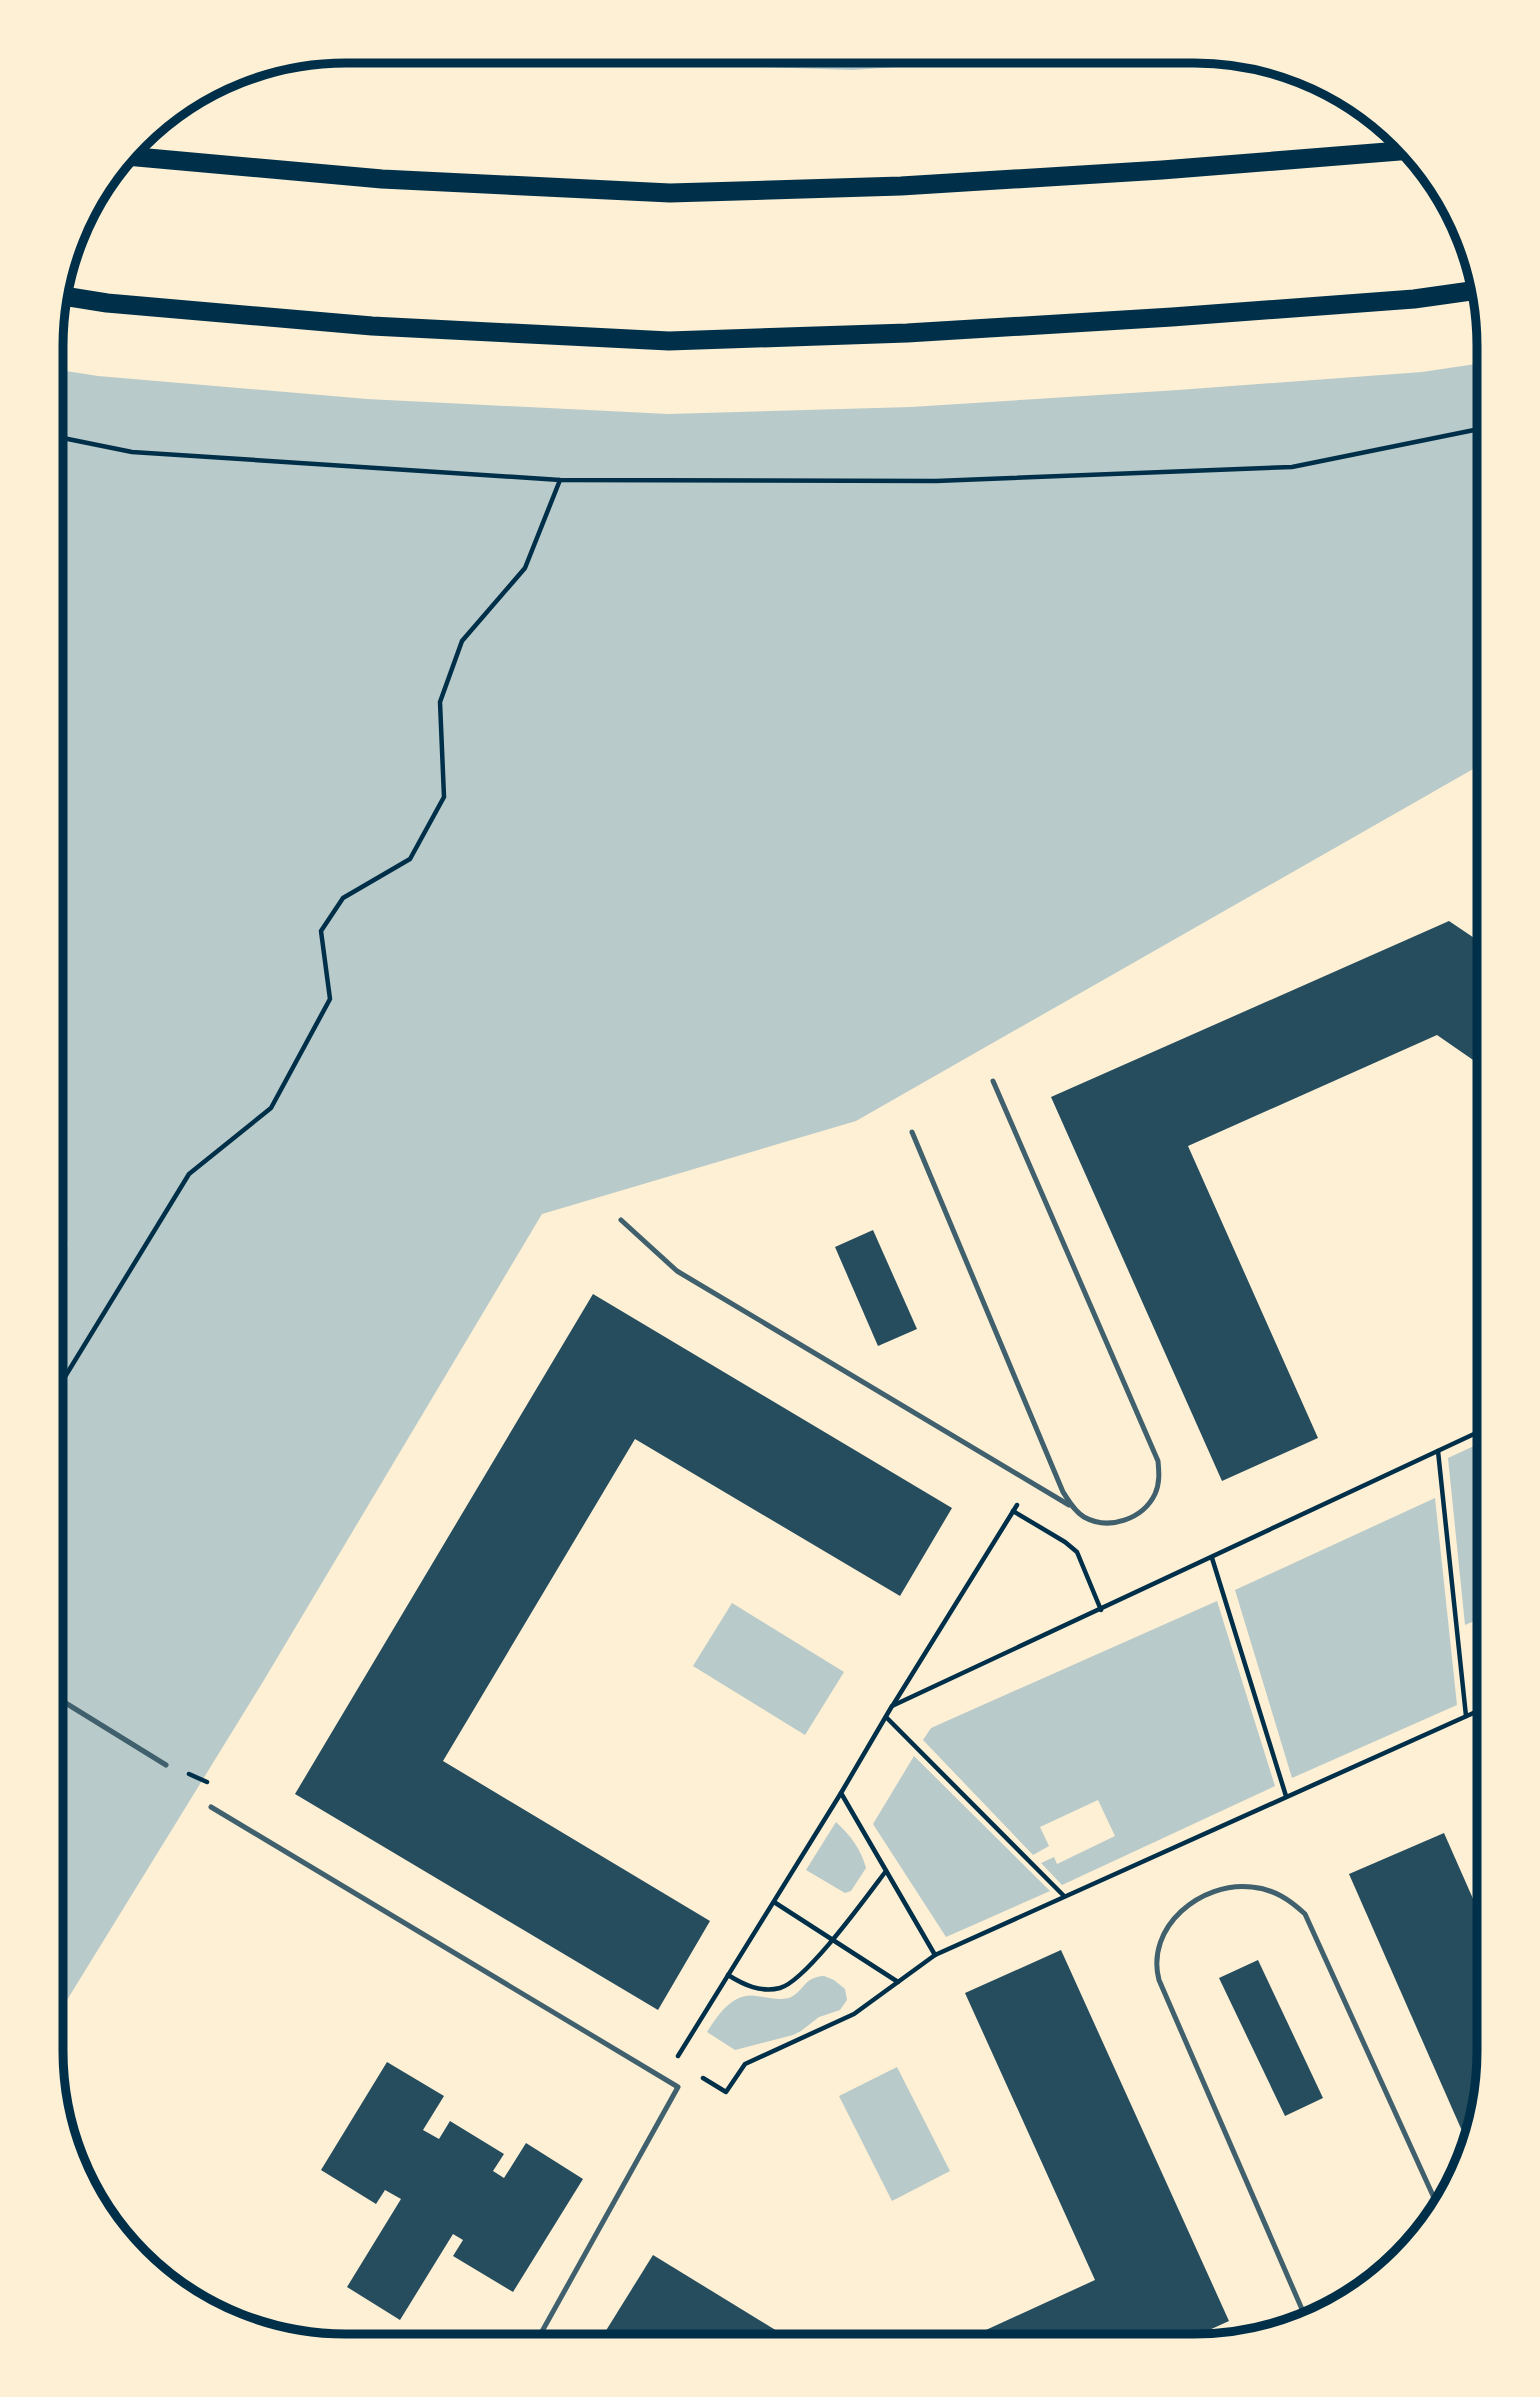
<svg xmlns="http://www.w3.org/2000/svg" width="1540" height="2397" font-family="Bitter,serif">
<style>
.green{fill:#b9caca}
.building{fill:#264d5e}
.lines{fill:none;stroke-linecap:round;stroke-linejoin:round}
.path{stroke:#003049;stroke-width:4.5}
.service{stroke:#3f606c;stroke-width:5}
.trunk{stroke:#003049;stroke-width:19}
.rim{fill:none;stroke:#003049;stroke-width:9}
</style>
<rect width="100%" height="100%" fill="#fdf0d5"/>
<g class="green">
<path d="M346,51l762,2 -256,17 -519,-17z"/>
<path d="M1489,362v398l-633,361 -314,93 -278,466 -213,346 1,-755 16,-27 -16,-3 1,-872 45,7 269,23 301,15 243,-7 267,-17 244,-18z"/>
<path d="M1489,1439v176l-24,10 -17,-167z"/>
<path d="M1435,1498l22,207 -165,73 -57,-188z"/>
<path d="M1217,1601l58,185 -213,99 -21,-22 13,-6 3,7 58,-28 -17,-36 -58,27 9,19 -16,9 -110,-115 8,-12z"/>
<path d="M732,1603l112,69 -39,63 -112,-69z"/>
<path d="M914,1756l136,135 -104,46 -73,-113z"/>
<path d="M836,1822c14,13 25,27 30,46l-15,23 -6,2 -39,-23z"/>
<path d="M824,1976l10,4 11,9 2,11 -7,10 -21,7 -18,14 -8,4 -58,15 -28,-18c11,-17 26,-40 49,-36 11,1 22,5 33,2 15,-6 14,-21 35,-22z"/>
<path d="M897,2067l53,104 -58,30 -53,-105z"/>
</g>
<g class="building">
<path d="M1449,921l40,27v123l-52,-36 -249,111 130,292 -96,43 -171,-384z"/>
<path d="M873,1230l44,99 -39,17 -43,-99z"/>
<path d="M593,1294l359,214 -52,88 -265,-157 -192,322 267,160 -52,89 -363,-216z"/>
<path d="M1444,1833l45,102v136l-19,78 -121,-275z"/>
<path d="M1061,1950l168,371 -55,25h-223l144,-66 -130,-287z"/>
<path d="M1258,1960l65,138 -38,18 -66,-138z"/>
<path d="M387,2062l57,34 -21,34 16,9 11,-18 54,33 -11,17 11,7 22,-35 57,36 -70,113 -60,-36 10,-16 -10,-6 -53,86 -53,-33 54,-88 -16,-9 -9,14 -55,-34z"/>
<path d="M653,2255l147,90h-203z"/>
</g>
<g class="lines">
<g class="path">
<path d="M53,436l79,16 428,28 376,1 356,-14 197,-40"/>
<path d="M52,1398l137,-224 82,-66 59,-109 -9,-68 22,-33 67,-39 34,-62 -4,-95 22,-61 63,-73 35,-88"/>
<path d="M1438,1451l28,265"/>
<path d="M1013,1511l52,31 12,10 24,58"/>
<path d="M1212,1558l74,238"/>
<path d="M893,1705l124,-200"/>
<path d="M886,1717l178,179"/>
<path d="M189,1774l18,8"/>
<path d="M841,1793l94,162"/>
<path d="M774,1902l124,80"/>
<path d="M728,1975c16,10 33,18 52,13 26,-7 87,-92 106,-117"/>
<path d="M678,2056l163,-263 51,-87 597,-279"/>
<path d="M703,2078l23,14 19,-28 109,-50 81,-59 554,-249"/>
</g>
<g class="service">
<path d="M912,1132l151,360c6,9 11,19 21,25 25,14 59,2 71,-23 5,-11 4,-22 3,-33l-165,-380"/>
<path d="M621,1220l56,51 392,234"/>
<path d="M51,1694l115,71"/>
<path d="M211,1807l467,280 -143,257"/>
<path d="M1308,2323l-149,-343c-14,-53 42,-99 93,-93 22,2 38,13 53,27l135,297"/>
</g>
<g class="trunk">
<path d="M126,156l256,23 288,14 231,-7 261,-16 250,-20"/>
<path d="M57,295l50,8 265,23 297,15 238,-8 265,-16 242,-18 64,-9"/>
</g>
</g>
<path d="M0 0H1540V2397H0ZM346 63H1194A283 283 0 0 1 1477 346V2051A283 283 0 0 1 1194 2334H346A283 283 0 0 1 63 2051V346A283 283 0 0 1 346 63Z" fill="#fdf0d5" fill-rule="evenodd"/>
<path class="rim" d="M346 63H1194A283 283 0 0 1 1477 346V2051A283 283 0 0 1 1194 2334H346A283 283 0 0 1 63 2051V346A283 283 0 0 1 346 63Z"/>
</svg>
